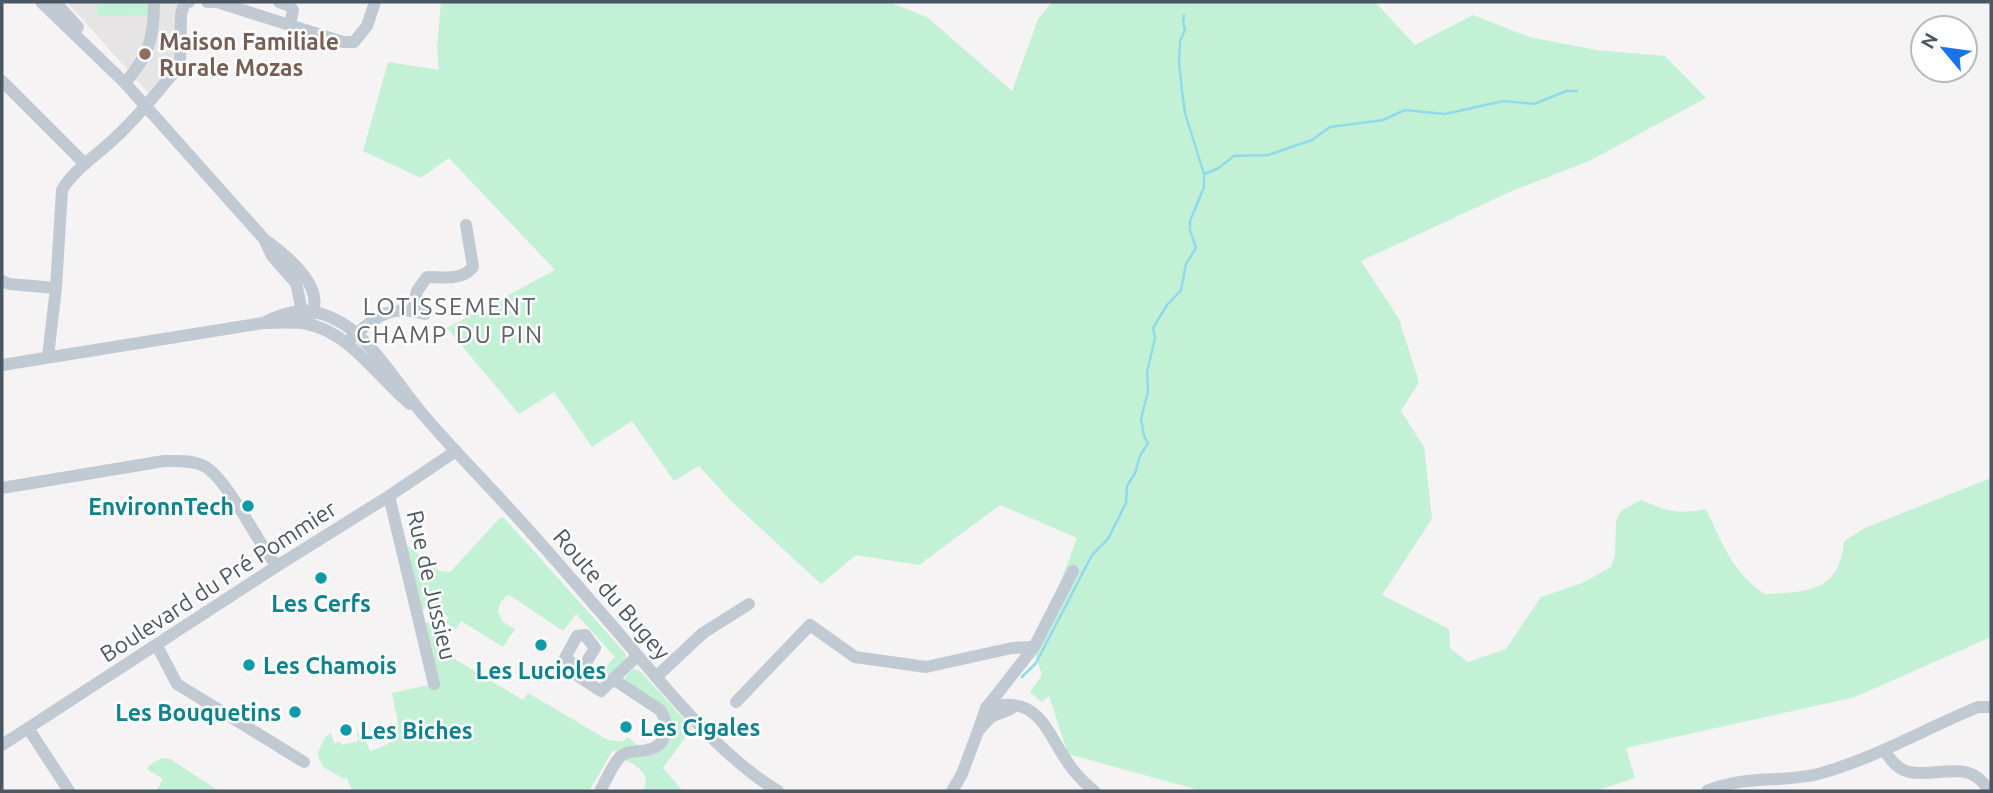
<svg xmlns="http://www.w3.org/2000/svg" width="1993" height="793" font-family="Ubuntu,sans-serif">
<style>
.education{fill:#e6e4e5}
.green{fill:#c3f1d5}
.lines{fill:none;stroke-linecap:round;stroke-linejoin:round}
.stream{stroke:#90daee;stroke-width:2.5}
.minor{stroke:#c1cad2;stroke-width:12}
.education-dot{fill:#8d6e63;stroke:#fff;stroke-width:2.5}
.culture-dot{fill:#0f9aa8;stroke:#fff;stroke-width:2.5}
.labels{text-anchor:middle;dominant-baseline:central;stroke-width:5;stroke-linejoin:round;paint-order:stroke}
.education-label{font-size:23px;font-weight:bold;fill:#785e54;stroke:#fff;text-anchor:start}
.culture-label{font-size:23px;font-weight:bold;fill:#0d838f;stroke:#fff;text-anchor:start}
.street-label{font-size:23px;fill:#4a5661;stroke:#fff}
.neighbourhood-label{font-size:24px;letter-spacing:2px;fill:#5f6368;stroke:#fff}
</style>
<rect width="100%" height="100%" fill="#f5f3f3"/>
<path class="education" d="M67,2h111l-1,36 -5,1 1,3 4,1 -1,22 -26,30z"/>
<g class="green">
<path d="M97,2h52l1,13 -53,1z"/>
<path d="M441,2h448l38,15 85,74 26,-72 14,-17h323l40,43 58,-30 56,22 67,13 69,6 41,42 -117,63 -75,29 -153,71 38,58 20,63 -18,29 23,36 8,72 -50,76 67,34 1,19 18,14 38,-13 35,-52 41,-14 29,-16 4,-12 1,-34 5,-10 20,-11c26,11 36,15 65,9 15,32 28,66 59,85 42,-2 75,-2 79,-53l21,-13 126,-50v159l-136,60 -229,51 9,30 -39,13h-394l-134,-37 -19,-58 -7,6 -12,-10 12,-17 -8,-24 43,-113 -77,-33 -81,60 -63,-10 -35,29 -91,-84 -31,-34 -25,15 -42,-60 -40,26 -38,-55 -35,22 -72,-86 108,-58 -106,-112 -28,20 -58,-27 25,-89 51,8 -2,-22z"/>
<path d="M500,518h4l122,136 -1,6 -23,24 -6,-7 19,-20 -39,-43 -13,17 -52,-35 -4,-1 -7,8 -2,9 5,10 12,7 -12,18 -42,-26 -5,8 -10,-6 3,-6 -22,-13 -4,6h-7l-17,-71 40,32 11,1z"/>
<path d="M428,622l12,7 -6,10 11,7 -2,6 80,48 5,-7 80,47 15,2 4,-5 11,8 -8,1 -11,7 -6,-3 -24,41h-237l-5,-13 -3,1 -21,-12 -6,-13 9,-18 5,-3 3,10 7,-1 1,3 16,-4 -1,-8 5,-1 8,19c38,-11 28,-25 22,-58l42,-9 -14,-59z"/>
<path d="M633,669l7,2 52,57 -29,40 20,23h-40c10,-19 -9,-26 -23,-34l35,-10 11,-24 -42,-41 2,-6z"/>
<path d="M162,758l8,1 49,32h-63l7,-12 -16,-10 5,-6z"/>
</g>
<g class="lines">
<g class="stream">
<path d="M1204,174l13,-5 17,-13 34,-1 44,-15 18,-13 53,-7 22,-10 40,4 58,-13 31,3 32,-13h11"/>
<path d="M1022,677l14,-14 56,-108 16,-16 18,-36 1,-17 8,-13 5,-17 8,-13 -4,-7 -3,-17 7,-27 -1,-20 8,-34 -2,-10 14,-23 14,-15 5,-26 10,-16 -6,-18v-9l14,-34v-13l-19,-61 -3,-22 -3,-29 1,-21 5,-11 -2,-8 1,-7"/>
</g>
<g class="minor">
<path d="M41,2l84,81 140,157c21,15 63,48 45,77"/>
<path d="M55,2l23,25"/>
<path d="M207,2h10l126,40h11l13,-16 8,-24"/>
<path d="M279,2l11,4 3,4 -3,15"/>
<path d="M2,81l83,83"/>
<path d="M125,83c24,-28 29,-45 29,-81"/>
<path d="M265,241l7,15 24,27 7,33"/>
<path d="M2,281l7,3 47,4"/>
<path d="M413,311l4,-20 10,-14c17,0 34,4 46,-10l-7,-42"/>
<path d="M263,323c29,-15 50,-17 79,0 32,19 59,67 84,95 32,37 67,72 100,109 29,32 56,64 84,96 47,54 107,132 168,168"/>
<path d="M351,338c27,-22 38,-34 74,-24"/>
<path d="M48,356l8,-68 6,-98c13,-22 37,-36 55,-54 23,-21 42,-47 63,-70l1,-52 3,-10 5,-2"/>
<path d="M2,365l261,-42c14,0 30,-2 44,1 43,8 71,54 103,80"/>
<path d="M2,488l162,-27c13,0 26,-1 38,4 25,11 55,78 75,101"/>
<path d="M389,496l45,188"/>
<path d="M157,646l20,38 127,78"/>
<path d="M582,670l-17,-12 12,-22 8,-1 10,13 -17,28 23,15 36,-35"/>
<path d="M656,677l47,-44 46,-29"/>
<path d="M994,698l40,-51 39,-76"/>
<path d="M736,702l74,-77 45,32 71,10 86,-19 22,-1"/>
<path d="M986,708c55,-15 59,24 85,59 6,9 15,17 23,24"/>
<path d="M991,717l3,-19 -8,10 -8,23 13,-14 20,-8"/>
<path d="M28,728l41,63"/>
<path d="M2,745l275,-179 112,-70 67,-45"/>
<path d="M1884,750c6,9 13,19 25,22 30,6 61,-15 80,19"/>
<path d="M600,791c6,-10 12,-26 20,-34 8,-7 18,-5 27,-7 21,-4 23,-25 13,-40l-47,-31"/>
<path d="M952,791l10,-17 16,-43"/>
<path d="M1707,791c35,-16 75,-8 111,-17 56,-15 106,-45 160,-67h13"/>
</g>
</g>
<circle class="education-dot" cx="145" cy="54" r="7"/>
<g class="culture-dot">
<circle cx="248" cy="506" r="7"/>
<circle cx="321" cy="578" r="7"/>
<circle cx="541" cy="645" r="7"/>
<circle cx="249" cy="665" r="7"/>
<circle cx="295" cy="712" r="7"/>
<circle cx="626" cy="727" r="7"/>
<circle cx="346" cy="730" r="7"/>
</g>
<g class="labels">
<g class="education-label">
<text x="159" y="41">Maison Familiale<tspan x="159" dy="26">Rurale Mozas</tspan></text>
</g>
<g class="culture-label">
<text x="234" y="506" text-anchor="end">EnvironnTech</text>
<text x="321" y="603" text-anchor="middle">Les Cerfs</text>
<text x="263" y="665">Les Chamois</text>
<text x="541" y="670" text-anchor="middle">Les Lucioles</text>
<text x="281" y="712" text-anchor="end">Les Bouquetins</text>
<text x="640" y="727">Les Cigales</text>
<text x="360" y="730">Les Biches</text>
</g>
<g class="street-label">
<text transform="translate(218 581) rotate(-33)">Boulevard du Pré Pommier</text>
<text transform="translate(432 585) rotate(77)">Rue de Jussieu</text>
<text transform="translate(612 594) rotate(49)">Route du Bugey</text>
</g>
<g class="neighbourhood-label">
<text x="450" y="306">LOTISSEMENT<tspan x="450" dy="28">CHAMP DU PIN</tspan></text>
</g>
</g>
<rect width="1993" height="793" fill="none" stroke="#4a5661" stroke-width="7"/>
<g transform="translate(1944 49) rotate(299)"><circle r="33" fill="#ffffff" stroke="#b7bbc0" stroke-width="2"/>
<path d="M0-5L12 26L0 18L-12 26Z" fill="#1a73e8"/>
<text y="-10" font-size="19" font-weight="bold" text-anchor="middle" fill="#4a5661">N</text>
</g>
</svg>
